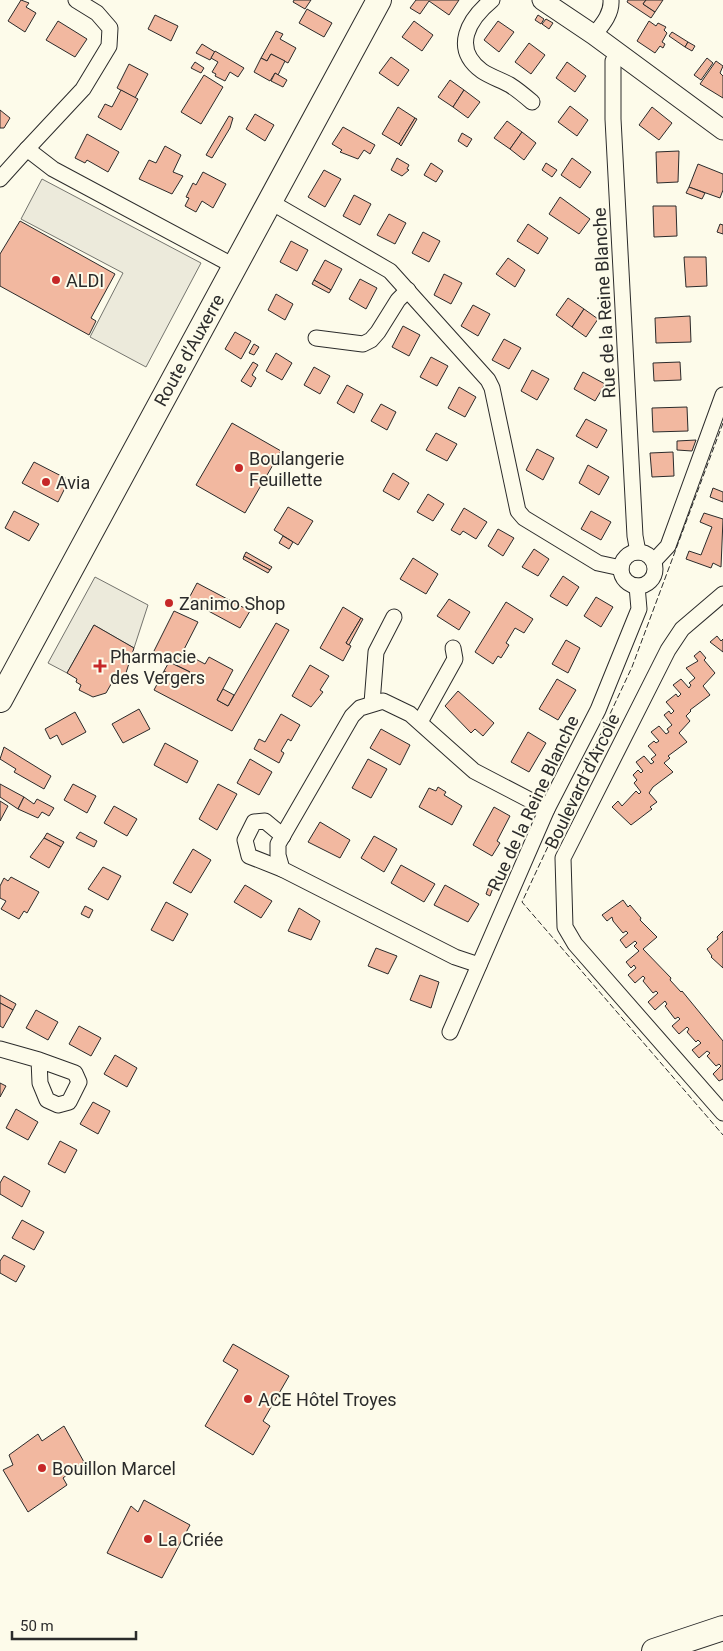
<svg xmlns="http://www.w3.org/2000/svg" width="723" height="1651" font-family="Roboto,sans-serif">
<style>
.parking{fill:#eceadb;stroke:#74746e}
.building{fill:#f2b8a0;stroke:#2b2b2b}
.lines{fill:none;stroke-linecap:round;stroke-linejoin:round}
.minor-casing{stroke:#2b2b2b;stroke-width:17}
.tertiary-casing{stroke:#2b2b2b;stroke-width:21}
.primary-casing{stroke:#2b2b2b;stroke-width:26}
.minor{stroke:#fdfbea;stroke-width:15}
.tertiary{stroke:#fdfbea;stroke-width:19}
.primary{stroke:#fdfbea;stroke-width:24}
.fence{stroke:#2b2b2b;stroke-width:1;stroke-dasharray:6 2.5;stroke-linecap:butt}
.poi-dot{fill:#c62828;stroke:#fdfbea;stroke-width:2}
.labels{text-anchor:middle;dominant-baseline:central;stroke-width:4;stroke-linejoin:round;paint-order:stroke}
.poi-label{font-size:18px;fill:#2b2b2b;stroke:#fdfbea;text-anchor:start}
.street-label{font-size:18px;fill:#2b2b2b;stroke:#fdfbea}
</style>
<rect width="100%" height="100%" fill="#fdfbea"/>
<g class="parking">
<path d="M42,179l159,84 -55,104 -56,-30 33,-64 -102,-54z"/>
<path d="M95,577l53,28 -14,43 -40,-23 -27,48 -19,-10z"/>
</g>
<g class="building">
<path d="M21,0l8,3 -3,4 10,6 -11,19 -17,-11z"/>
<path d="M294,0h17l-6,9 -12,-7z"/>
<path d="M416,0h43l-10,15 -20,-14 -9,13 -10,-6z"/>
<path d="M628,0h18l-3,4 12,8 -4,6 -24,-16z"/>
<path d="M646,0h17l-8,12 -12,-8z"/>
<path d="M307,9l25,14 -8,14 -25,-14z"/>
<path d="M155,15l23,11 -7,15 -23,-12z"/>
<path d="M538,15l6,4 -3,5 -6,-4z"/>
<path d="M546,19l7,4 -4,6 -7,-5z"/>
<path d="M58,21l29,18 -12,18 -29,-17z"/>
<path d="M414,21l19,14 -11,16 -20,-14z"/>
<path d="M498,21l16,11 -15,20 -15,-12z"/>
<path d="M649,21l7,5 2,-3 8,4 -2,3 3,3 -5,9 3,2 -2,4 -3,-2 -5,7 -18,-12z"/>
<path d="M276,31l7,3 -3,5 16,9 -8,15 -17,-9 -4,7 -6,-3z"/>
<path d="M672,32l16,10 -3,5 -16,-11z"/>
<path d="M688,42l7,4 -3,5 -7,-4z"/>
<path d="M529,43l16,12 -14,19 -16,-12z"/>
<path d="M202,44l13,8 -5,8 -14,-7z"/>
<path d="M215,51l29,17 -6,9 -8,-5 -5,9 -10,-5 1,-2 -4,-2 6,-10 -7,-4z"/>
<path d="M271,54l14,7 -7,14 -3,-2 -5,8 -16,-9 7,-14 6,3z"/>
<path d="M391,57l18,13 -11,16 -19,-13z"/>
<path d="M707,58l6,5 -12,17 -7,-5z"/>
<path d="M716,61l7,5 -3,7 3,3v22l-23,-14z"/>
<path d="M195,62l9,6 -3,5 -10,-5z"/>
<path d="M567,62l19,14 -11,16 -19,-14z"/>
<path d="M129,64l19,10 -13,24 -18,-10z"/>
<path d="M275,73l12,7 -4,7 -12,-6z"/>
<path d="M204,75l19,12 -22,37 -20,-12z"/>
<path d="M450,80l14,10 -11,17 -15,-10z"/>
<path d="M121,90l17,9 -17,31 -23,-13 7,-13 7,3z"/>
<path d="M464,90l16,12 -12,16 -15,-11z"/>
<path d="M570,106l18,14 -11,16 -19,-14z"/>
<path d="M398,107l17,11 -16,26 -17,-10z"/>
<path d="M652,107l20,16 -13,17 -20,-15z"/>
<path d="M0,110l10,8 -6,10h-4z"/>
<path d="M255,114l19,11 -9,16 -19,-12z"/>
<path d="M229,116l4,2 -3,10 -18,30 -6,-3z"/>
<path d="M415,118l2,1 -16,27 -2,-2z"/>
<path d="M507,121l15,11 -12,17 -16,-11z"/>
<path d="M343,127l32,18 -5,9 -6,-4 -6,9 -18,-7 2,-2 -10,-6z"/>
<path d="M522,132l14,11 -12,17 -14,-11z"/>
<path d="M462,133l10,6 -5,8 -9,-6z"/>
<path d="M87,134l32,18 -11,20 -21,-12 -2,3 -10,-5z"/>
<path d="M165,146l16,9 -8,17 10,4 -11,18 -33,-15 10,-19 7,3z"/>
<path d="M679,151l-1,31 -21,1 -1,-31z"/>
<path d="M397,158l12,7 -2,4 2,1 -7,6 -11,-6z"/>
<path d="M572,158l19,14 -11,16 -19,-13z"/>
<path d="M431,163l12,8 -7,11 -12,-7z"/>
<path d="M546,163l11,7 -5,7 -10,-7z"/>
<path d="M698,164l25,10v16l-3,8 -31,-11z"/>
<path d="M324,170l17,9 -16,28 -17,-10z"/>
<path d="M203,172l23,12 -13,24 -11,-7 -6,11 -11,-6 4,-8 -3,-1 7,-14 3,2z"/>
<path d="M689,187l16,6 -3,6 -16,-6z"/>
<path d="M354,195l17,9 -11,21 -17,-9z"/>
<path d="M560,197l30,22 -11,15 -30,-20z"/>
<path d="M653,206h23l1,30 -23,1z"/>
<path d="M389,214l17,9 -11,21 -18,-9z"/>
<path d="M20,221l95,53 -24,44 5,3 -7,14 -89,-49v-32z"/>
<path d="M528,224l20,14 -10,16 -21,-13z"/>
<path d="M720,224l3,1v9l-6,-2z"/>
<path d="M423,232l17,9 -11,21 -17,-9z"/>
<path d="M291,241l17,9 -11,21 -17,-9z"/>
<path d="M684,257h22l1,29 -21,1z"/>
<path d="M508,258l17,12 -10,17 -19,-13z"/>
<path d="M325,260l17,9 -11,21 -17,-10z"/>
<path d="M444,274l18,9 -11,21 -17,-9z"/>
<path d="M360,279l17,9 -11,21 -17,-10z"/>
<path d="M314,280l17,10 -2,3 -17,-9z"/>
<path d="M276,294l17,10 -8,16 -17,-10z"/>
<path d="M568,298l16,11 -12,18 -16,-12z"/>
<path d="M473,305l17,9 -12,22 -17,-10z"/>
<path d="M584,309l14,10 -12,18 -14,-10z"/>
<path d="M690,316l1,26 -35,1 -1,-25z"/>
<path d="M403,326l17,9 -11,21 -17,-9z"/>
<path d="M235,332l16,9 -10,18 -16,-10z"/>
<path d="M504,339l17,9 -12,21 -17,-9z"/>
<path d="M254,344l5,3 -5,8 -5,-2z"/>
<path d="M276,353l16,10 -10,17 -16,-9z"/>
<path d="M431,357l17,9 -11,20 -17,-9z"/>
<path d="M253,362l5,3 -6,10 4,3 -5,9 -10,-6z"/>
<path d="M680,362l1,18 -27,1 -1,-18z"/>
<path d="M314,367l16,9 -10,18 -16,-9z"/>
<path d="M532,370l17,9 -12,21 -16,-9z"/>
<path d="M583,372l22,12 -10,17 -21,-12z"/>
<path d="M347,385l16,9 -9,19 -17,-10z"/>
<path d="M459,387l17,10 -11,20 -17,-9z"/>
<path d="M381,404l15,8 -9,18 -16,-9z"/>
<path d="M687,407l1,24 -35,1 -1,-24z"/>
<path d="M586,419l21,11 -10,18 -21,-12z"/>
<path d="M232,423l49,28 -36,62 -49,-28z"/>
<path d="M436,433l21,11 -10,17 -21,-11z"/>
<path d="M696,440l-4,11 -15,-1v-9z"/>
<path d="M537,449l17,9 -11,22 -17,-10z"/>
<path d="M673,452l1,24 -22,1 -2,-24z"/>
<path d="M34,462l35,18 -11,22 -36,-19z"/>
<path d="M588,465l21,12 -10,18 -20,-12z"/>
<path d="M393,473l16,10 -10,17 -16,-9z"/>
<path d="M713,488l10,4v10l-13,-5z"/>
<path d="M428,494l16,10 -11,17 -16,-9z"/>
<path d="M288,507l25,14 -15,24 -24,-15z"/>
<path d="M464,508l23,14 -11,17 -13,-8 -3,4 -9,-5z"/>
<path d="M14,511l25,13 -10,17 -24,-13z"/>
<path d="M591,511l20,11 -10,18 -20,-11z"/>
<path d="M704,513l19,6 -2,48 -8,-4 -2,5 -25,-9 3,-8 12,4 9,-23 2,-5 -12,-5z"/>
<path d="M498,529l16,9 -11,18 -15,-10z"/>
<path d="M283,536l10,6 -4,7 -10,-6z"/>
<path d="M534,549l15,10 -11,17 -16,-9z"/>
<path d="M246,552l26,15 -2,3 -26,-14z"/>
<path d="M244,556l26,14 -2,3 -25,-14z"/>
<path d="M413,558l25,16 -12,20 -26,-15z"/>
<path d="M563,576l16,11 -12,19 -17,-10z"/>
<path d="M197,583l53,28 -10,17 -52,-28z"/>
<path d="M596,597l17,10 -12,20 -17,-11z"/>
<path d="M449,599l21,13 -11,18 -22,-14z"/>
<path d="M506,602l27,17 -9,14 -9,-5 -9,15 3,2 -8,13 -3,-2 -5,8 -18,-12z"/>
<path d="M343,607l18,11 -15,25 5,3 -8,15 -23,-13z"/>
<path d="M174,611l24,11 -22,43 -23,-12z"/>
<path d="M361,618l2,1 -14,26 -3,-2z"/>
<path d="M276,623l13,7 -57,101 -78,-41 10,-19 21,12 5,-11 -14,-7 6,-13 23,12 4,-7 24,13 -16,30 11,6z"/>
<path d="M94,625l40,23 -11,34 -9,-3 -8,14 -13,4 -14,-7 2,-5 -5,-3 1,-3 -10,-6z"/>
<path d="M717,636l4,5 2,-2v13l-13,-10z"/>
<path d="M566,640l14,8 -12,25 -16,-9z"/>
<path d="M700,651l6,7 -2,2 11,13 -12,13 7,9 -20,15 1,1 -5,5 4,5 -11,12 8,9 -19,14 2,2 -6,5 9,9 -20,15 -4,6 8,9 -7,5 2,2 -21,16 -19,-18 6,-6 4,5 14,-15 3,3 2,-2 -7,-9 3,-3 -4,-5 5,-5 3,3 2,-2 -7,-9 8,-6 7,8 3,-2 -3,-3 5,-4 -8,-9 6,-5 2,2 3,-2 -8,-9 8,-6 7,8 3,-2 -2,-3 5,-4 -8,-10 5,-4 2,3 3,-3 -8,-9 10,-8 2,3 3,-3 -8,-9 8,-6 8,9 2,-3 -2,-2 6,-5 -9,-10 12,-7 -4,-5z"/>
<path d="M169,662l21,10 -5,11 -21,-12z"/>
<path d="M310,665l19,11 -9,14 3,2 -12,15 -19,-11z"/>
<path d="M557,679l19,11 -18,30 -19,-11z"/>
<path d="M223,689l11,6 -6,11 -11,-6z"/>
<path d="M458,691l36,32 -11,13 -8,-7 -4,4 -26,-27z"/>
<path d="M139,709l11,20 -27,14 -11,-19z"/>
<path d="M75,712l11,20 -24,13 -5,-10 -7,4 -5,-10z"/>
<path d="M281,714l19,11 -9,16 -3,-2 -7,12 3,2 -5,10 -25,-14 5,-10 6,3z"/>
<path d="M381,729l29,16 -10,20 -30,-17z"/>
<path d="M528,732l18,11 -17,29 -18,-10z"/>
<path d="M165,743l33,18 -11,22 -33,-18z"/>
<path d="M4,747l47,29 -7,13 -30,-17 2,-3 -16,-10z"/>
<path d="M250,759l22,13 -13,23 -22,-12z"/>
<path d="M368,759l19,10 -16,29 -19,-10z"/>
<path d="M0,784l24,13 -6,12 -18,-12z"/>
<path d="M73,784l23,12 -9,17 -23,-13z"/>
<path d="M218,784l19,10 -20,36 -18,-11z"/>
<path d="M438,787l8,5 -2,3 18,11 -10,19 -33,-18 10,-19 7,3z"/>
<path d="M24,797l10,7 3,-5 17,9 -5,8 -7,-4 -4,6 -20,-9z"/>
<path d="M0,801l8,5 -8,15z"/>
<path d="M114,806l23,13 -10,17 -23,-13z"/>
<path d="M494,807l16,9 -13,25 3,2 -8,13 -19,-11z"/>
<path d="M320,822l30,18 -10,18 -32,-16z"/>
<path d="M80,832l17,9 -3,6 -18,-9z"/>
<path d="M47,833l17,9 -3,5 -17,-9z"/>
<path d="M374,836l23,13 -13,23 -23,-14z"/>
<path d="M44,838l17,9 -12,21 -19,-11z"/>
<path d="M193,849l18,11 -20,33 -18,-10z"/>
<path d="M401,865l34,19 -11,18 -33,-19z"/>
<path d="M103,867l18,9 -13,24 -20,-11z"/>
<path d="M11,877l28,15 -12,21 -3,-2 -5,8 -18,-10 5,-8 -6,-3v-12l4,-8 4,3z"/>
<path d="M245,885l27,16 -11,17 -27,-16z"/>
<path d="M445,885l34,19 -11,18 -34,-17z"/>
<path d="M489,886l4,2 -3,8 -4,-2z"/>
<path d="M623,900l5,7 2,-2 11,13 -1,2 17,17 -14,12 28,29 -1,2 11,12 1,-1 41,50v38l-4,2 -6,-7 8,-8 -2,-2 -3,2 -9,-10 3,-3 -3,-2 -8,7 -7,-8 9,-7 -3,-3 -2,2 -9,-10 2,-3 -2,-2 -8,7 -7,-8 8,-7 -2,-2 -3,2 -10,-13 2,-2 -2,-3 -10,9 -7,-8 10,-9 -2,-2 -3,2 -10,-12 2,-3 -2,-2 -8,7 -7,-8 8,-7 -2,-3 -3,3 -5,-6 13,-11 -5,-5 3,-3 -2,-2 -9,7 -6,-8 8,-7 -2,-2 -3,2 -10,-12 -1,-4 -5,4 -5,-6z"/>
<path d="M166,902l22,12 -15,27 -22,-11z"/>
<path d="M85,906l8,4 -4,8 -8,-4z"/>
<path d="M299,908l21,13 -9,19 -23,-9z"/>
<path d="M723,931v37l-12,-11 1,-1 -5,-7 11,-10 -1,-2z"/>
<path d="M376,948l21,8 -9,18 -20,-8z"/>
<path d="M420,975l19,7 -8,26 -21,-8z"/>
<path d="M0,995l16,9 -3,6 -13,-7z"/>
<path d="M0,1003l13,7 -10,18 -3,-2z"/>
<path d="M36,1010l22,12 -10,18 -22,-12z"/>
<path d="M79,1026l22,12 -10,18 -22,-12z"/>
<path d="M115,1055l22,13 -10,19 -23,-13z"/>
<path d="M0,1083l6,3 -6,11z"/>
<path d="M93,1102l17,9 -12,23 -18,-10z"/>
<path d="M16,1109l22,13 -10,18 -22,-12z"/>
<path d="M60,1141l17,9 -12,23 -17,-9z"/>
<path d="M4,1176l26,15 -8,16 -22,-13v-11z"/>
<path d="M22,1220l22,12 -10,18 -22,-12z"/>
<path d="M4,1255l21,11 -9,16 -16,-9v-12z"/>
<path d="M233,1344l56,32 -26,45 7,5 -17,29 -48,-29 33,-56 -15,-9z"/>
<path d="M64,1426l20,36 -21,16 4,7 -39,27 -25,-42 10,-5 -4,-10 29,-21 4,7z"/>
<path d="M144,1500l46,25 -28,53 -55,-25 24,-47 7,6z"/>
</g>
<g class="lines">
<g class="minor-casing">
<g id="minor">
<path d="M492,0c-23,19 -41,48 -10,71 9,6 19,9 28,14 8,5 15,11 22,17"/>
<path d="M594,35c8,-10 18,-21 17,-35"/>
<path d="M618,53l-5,8v58l22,417 3,16"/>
<path d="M27,149l56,-60 26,-43 1,-18 -13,-15 -21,-13"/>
<path d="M0,179l27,-30 26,20 181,97"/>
<path d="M269,201l121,70 98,109 4,8 26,123 6,7 74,45 23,5"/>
<path d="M316,338l47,6 8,-4 7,-8 20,-32 10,-10"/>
<circle cx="638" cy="569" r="17"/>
<path d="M654,561l14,-15 55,-151"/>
<path d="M723,594l-41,35 -14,21 -105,208 2,69 10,17 148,169"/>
<path d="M372,703l4,-51 18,-35"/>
<path d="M420,722l35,-63 -2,-11"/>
<path d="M282,869l-33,-13 -4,-16 9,-18 11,-1 18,15"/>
<path d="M479,965l-24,-8 -173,-88 -4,-14v-11l74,-128 8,-8 23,-7 27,13 64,57 73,38"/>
<path d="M450,1032l97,-223 51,-99 41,-101 -2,-23"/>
<path d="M0,1049l39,11 36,13 4,9 -10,20 -11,3 -11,-5 -7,-17 -1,-23"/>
</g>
</g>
<g class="tertiary-casing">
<path id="tertiary" d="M542,0l52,35 129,95"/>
</g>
<g class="primary-casing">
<g id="primary">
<path d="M0,700l379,-700"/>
<path d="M654,1651l69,-23"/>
</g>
</g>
<use href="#minor" class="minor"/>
<use href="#tertiary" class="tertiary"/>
<use href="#primary" class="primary"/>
<path class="fence" d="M723,423l-91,244 -110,235 201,233"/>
</g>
<g class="poi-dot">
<circle cx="56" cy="280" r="5"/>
<circle cx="239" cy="468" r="5"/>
<circle cx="46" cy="482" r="5"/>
<circle cx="169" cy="603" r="5"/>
<path d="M97.5 658.5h5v5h5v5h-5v5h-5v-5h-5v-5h5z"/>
<circle cx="248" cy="1399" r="5"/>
<circle cx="42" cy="1468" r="5"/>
<circle cx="148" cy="1539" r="5"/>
</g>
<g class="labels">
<g class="poi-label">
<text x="66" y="280">ALDI</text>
<text x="249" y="458">Boulangerie<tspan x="249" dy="21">Feuillette</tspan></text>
<text x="56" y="482">Avia</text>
<text x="179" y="603">Zanimo Shop</text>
<text x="110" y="656">Pharmacie<tspan x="110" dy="21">des Vergers</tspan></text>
<text x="258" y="1399">ACE Hôtel Troyes</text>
<text x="52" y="1468">Bouillon Marcel</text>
<text x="158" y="1539">La Criée</text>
</g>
<g class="street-label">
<text transform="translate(604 303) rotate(-93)">Rue de la Reine Blanche</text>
<text transform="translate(189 350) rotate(-61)">Route d'Auxerre</text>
<text transform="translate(582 781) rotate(-64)">Boulevard d'Arcole</text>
<text transform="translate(533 803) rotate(-65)">Rue de la Reine Blanche</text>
</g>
</g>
<path d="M12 1631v8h124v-8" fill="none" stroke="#2b2b2b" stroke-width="2.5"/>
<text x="20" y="1631" font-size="15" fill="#2b2b2b" stroke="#fdfbea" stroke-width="4" paint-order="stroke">50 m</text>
</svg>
